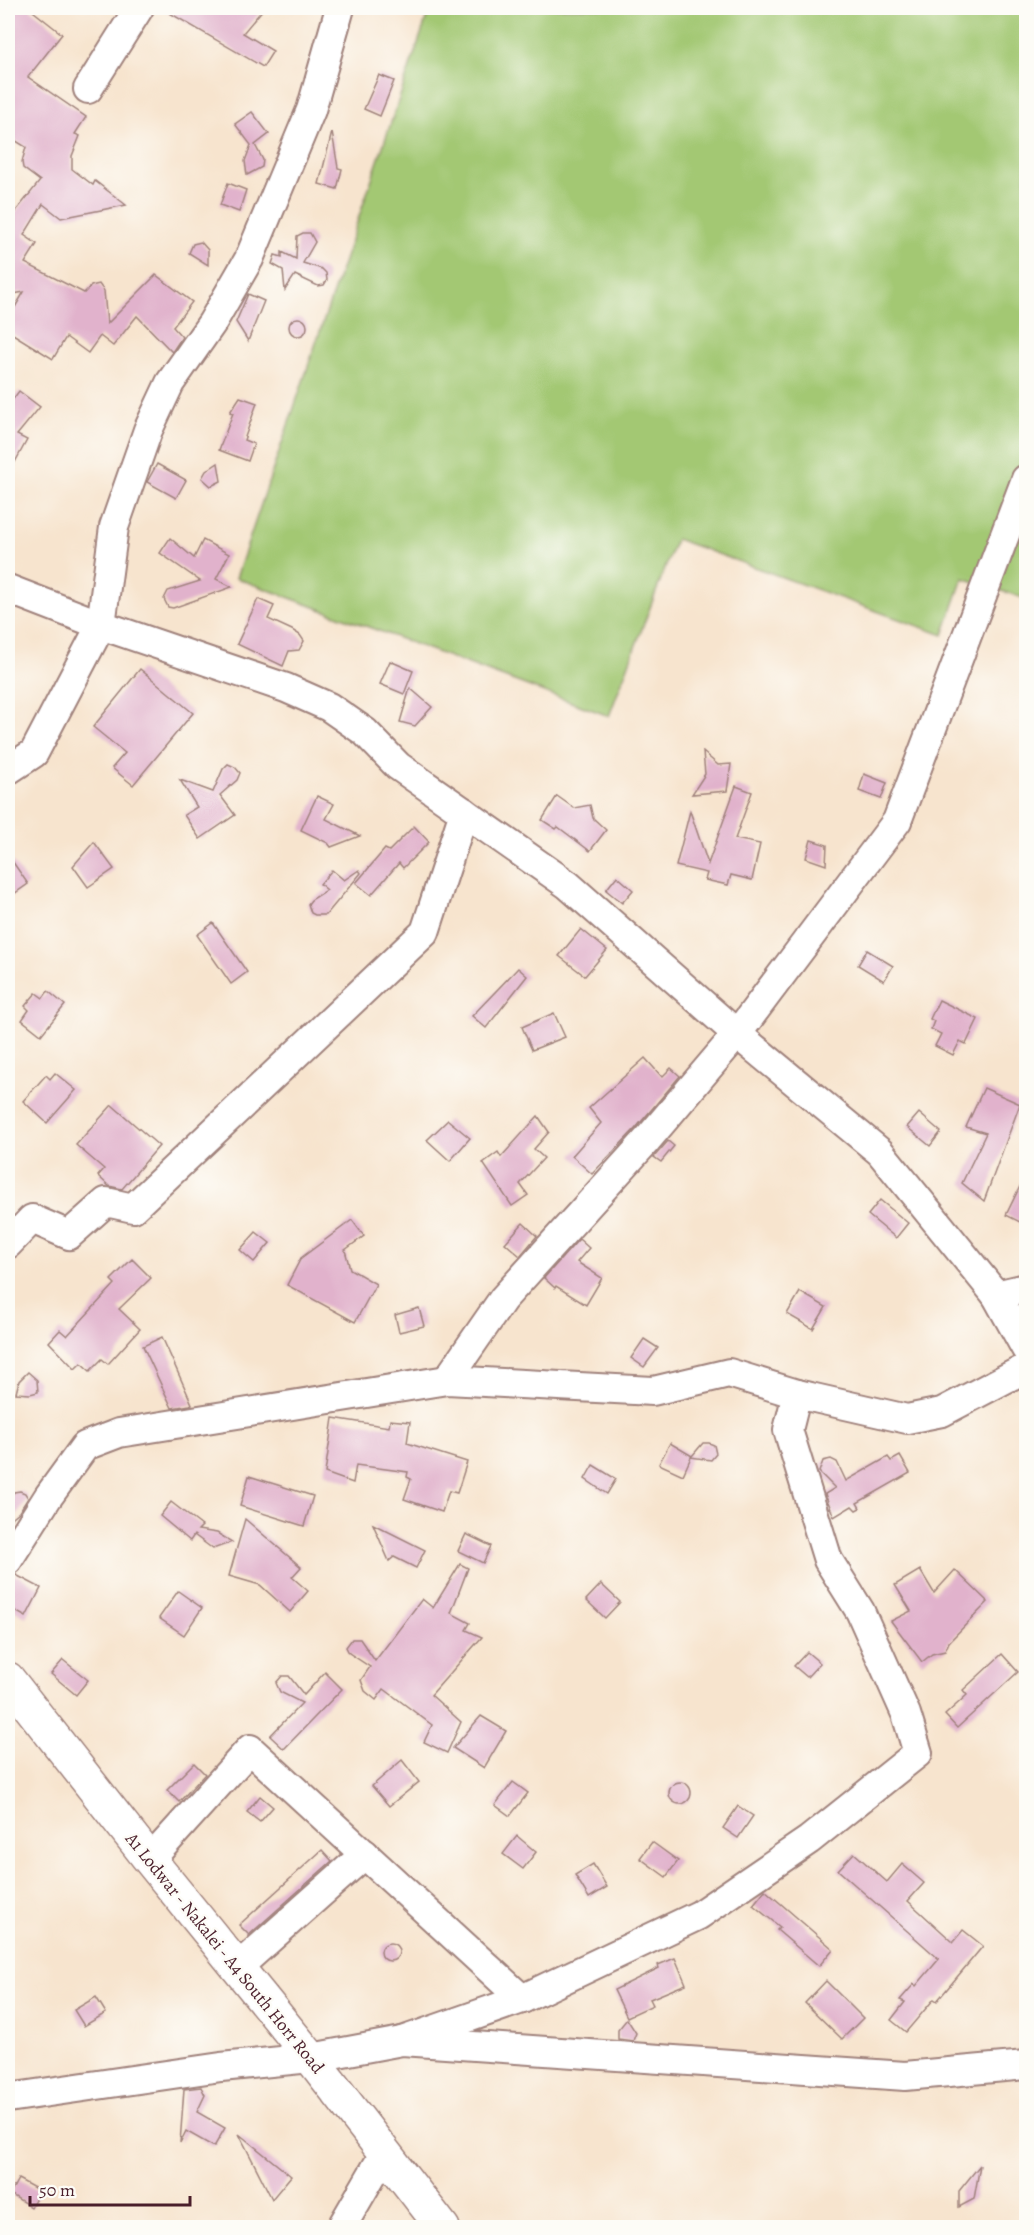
<svg xmlns="http://www.w3.org/2000/svg" width="1034" height="2235" font-family="Alegreya,serif">
<style>
.green{fill:#a3c873;stroke:#76744f;stroke-width:1.5}
.building{fill:#e1b2cc}
.lines{fill:none;stroke-linecap:round;stroke-linejoin:round}
.minor-casing{stroke:#a0827c;stroke-width:32}
.major-casing{stroke:#a0827c;stroke-width:36}
.minor{stroke:#fff;stroke-width:28}
.major{stroke:#fff;stroke-width:33}
.labels{text-anchor:middle;dominant-baseline:central;stroke-width:5;stroke-linejoin:round;paint-order:stroke}
.street-label{font-size:18px;fill:#4a1f2b;stroke:#fdfcf7}
</style>
<rect width="100%" height="100%" fill="#fdfcf7"/>
<filter id="ink" filterUnits="userSpaceOnUse"><feTurbulence type="fractalNoise" baseFrequency=".0167" numOctaves="2"/><feDisplacementMap in="SourceGraphic" scale="12" xChannelSelector="R" yChannelSelector="G"/><feConvolveMatrix kernelMatrix="1 2 1 2 8 2 1 2 1" color-interpolation-filters="sRGB"/></filter>
<filter id="wash" filterUnits="userSpaceOnUse"><feTurbulence type="fractalNoise" baseFrequency=".008" numOctaves="4" result="noise"/><feDisplacementMap in="SourceGraphic" scale="24" xChannelSelector="R" yChannelSelector="G"/><feGaussianBlur stdDeviation="1.35" result="paint"/><feColorMatrix in="noise" values="0 0 0 0 0 0 0 0 0 0 0 0 0 0 0 0 0 1.4 0 .05"/><feComposite in="paint" operator="in"/></filter>
<g filter="url(#wash)">
<rect width="100%" height="100%" fill="#f7e4ce"/>
<path class="green" d="M430,8h596v591l-63,-21 -20,57 -267,-96 -67,177 -373,-138z"/>
<g id="blocks">
<g class="building">
<path d="M8,8h21l33,26 -34,43 58,40 -11,17 5,2 -8,20v13l21,16 2,-4 31,24 -65,13 -18,-14 -19,31 13,9 -12,19 59,30 7,-7 8,-2 5,7 3,33 49,-49 36,27 -19,25 9,10 -10,15 -35,-36 -24,30 -13,-10 -12,17 -22,-16 -13,22 -45,-28v-12l16,-27 -16,3v-74l32,-40 -17,-13 -1,-6 4,-15 -18,-11z"/>
<path d="M161,8h103l-21,25 30,18 -10,16z"/>
<path d="M379,75l15,6 -14,35 -16,-7z"/>
<path d="M252,112l17,22 -14,11 8,15 -1,7 -15,8 -2,-14 6,-16 -16,-21z"/>
<path d="M332,132l6,36 4,1 -5,20 -18,-5z"/>
<path d="M228,183l18,7 -7,22 -19,-7z"/>
<path d="M303,233h7l5,9 -12,21 19,6 4,4 1,7 -3,5 -6,1 -23,-11 -10,15 -2,-20 -11,-6 3,-9 7,2v-5l14,7 1,-23z"/>
<path d="M201,242l7,8v15l-19,-12 4,-9z"/>
<path d="M248,294l16,7 -16,40 -12,-19z"/>
<circle cx="298" cy="327" r="9"/>
<path d="M19,391l21,16 -23,28 10,5 -19,35v-69z"/>
<path d="M240,397l17,6 -13,37 10,4 -6,17 -29,-11 14,-37 -3,-1z"/>
<path d="M218,463l3,18 -10,5 -9,-8 4,-7z"/>
<path d="M157,464l29,16 -10,18 -29,-16z"/>
<path d="M170,538l24,20 9,-18 26,14 -13,25 16,8 -59,21 -5,-1 -4,-8 4,-8 32,-10 -40,-28z"/>
<path d="M258,599l16,7 -6,13 24,11 8,5 4,6 -5,9 -10,1 -6,15 -46,-22z"/>
<path d="M390,661l23,10 -9,23 -24,-10z"/>
<path d="M140,669l53,44 -60,72 -21,-17 13,-15 -32,-26z"/>
<path d="M410,688l22,19 -17,19 -15,-4z"/>
<path d="M703,752l15,13 13,-1 -4,27 -35,3 13,-20z"/>
<path d="M228,764l7,3 5,6 -3,7 -17,15 15,20 -35,24 -16,-24 13,-8 -17,-27 33,12 10,-23z"/>
<path d="M864,774l23,9 -6,16 -22,-8z"/>
<path d="M736,786l16,6 -17,47 25,5 -8,36 -21,-5 -3,10 -23,-5 2,-7 -31,-7 14,-55 18,53z"/>
<path d="M317,796l17,8 -8,15 34,17 -29,11 -3,-4 -27,-13z"/>
<path d="M557,796l17,12 16,-3 3,13 13,12 -16,21 -32,-24 -2,2 -14,-9z"/>
<path d="M414,826l15,16 -26,26 -4,-5 -28,32 -15,-12 29,-34 4,2z"/>
<path d="M811,840l16,5 -1,20 -20,-7z"/>
<path d="M94,842l20,27 -26,18 -15,-21z"/>
<path d="M8,855l20,29 -20,14z"/>
<path d="M332,870l12,10 15,-10 2,3 -35,42h-11l-4,-2 -3,-9 3,-4 16,-10 -7,-6z"/>
<path d="M617,876l16,14 -11,13 -16,-13z"/>
<path d="M213,923l34,49 -16,12 -34,-49z"/>
<path d="M581,929l26,21 -22,26 -26,-20z"/>
<path d="M867,950l26,16 -9,15 -26,-16z"/>
<path d="M518,968l9,8 -41,52 -14,-12z"/>
<path d="M48,991l17,14 -24,30 -19,-15 7,-10 -4,-4 11,-13 7,5z"/>
<path d="M939,1000l39,19 -12,25 -6,-3 -7,14 -18,-9 6,-12 -10,-5 3,-8 -4,-2z"/>
<path d="M554,1013l11,24 -33,13 -10,-23z"/>
<path d="M645,1058l17,19 9,-9 9,8 -45,53 -43,45 -20,-18 29,-33 -12,-15z"/>
<path d="M55,1073l21,17 -29,33 -24,-22 23,-26 4,4z"/>
<path d="M984,1088l36,16 -36,97 -22,-18 24,-50 -20,-6z"/>
<path d="M112,1105l47,41 -37,43 -13,-3 -11,-10 6,-7 -28,-24z"/>
<path d="M919,1113l22,19 -11,14 -23,-19z"/>
<path d="M538,1116l11,16 -15,17 10,9 -24,26 8,11 -16,11 -29,-43 15,-11 3,5z"/>
<path d="M448,1120l22,18 -20,23 -23,-21z"/>
<path d="M668,1141l6,5 -13,16 -7,-5z"/>
<path d="M1026,1174v51l-20,-10z"/>
<path d="M880,1200l28,23 -12,15 -28,-23z"/>
<path d="M352,1220l12,16 -19,14 5,19 26,15 -21,38 -68,-37 14,-27z"/>
<path d="M523,1223l14,13 -17,20 -15,-13z"/>
<path d="M256,1232l14,11 -16,19 -14,-12z"/>
<path d="M579,1239l10,9 -12,14 25,16 -16,27 -30,-19 -1,2 -11,-10z"/>
<path d="M132,1259l19,19 -32,31 21,20 -32,35 -6,-5 -12,12 -9,-8 -6,6 -26,-27 11,-12 7,6 48,-52 -4,-4z"/>
<path d="M800,1292l26,15 -13,22 -26,-15z"/>
<path d="M419,1308l5,18 -25,6 -4,-17z"/>
<path d="M162,1337l30,67 -2,1 -18,3 -29,-62z"/>
<path d="M644,1339l14,9 -14,19 -13,-9z"/>
<path d="M28,1372l9,8 1,12 -8,2 -14,-1 3,-12z"/>
<path d="M333,1418l56,9 1,-7 20,2 -3,21 60,19 -10,31 -8,-2 -7,21 -38,-13 7,-20 -4,-2 1,-5 -52,-7 -3,18 -28,-10z"/>
<path d="M670,1443l22,13 11,-13h6l5,2 2,9 -5,6 -20,-3 -8,18 -24,-11z"/>
<path d="M900,1456l10,17 -53,30 3,5 -4,2 -4,-4 -18,11 -9,-23 10,-6 -16,-16 4,-11 8,-2 6,3 9,19 42,-24 3,4z"/>
<path d="M593,1465l23,14 -9,15 -22,-15z"/>
<path d="M249,1476l64,20 -9,30 -64,-20z"/>
<path d="M20,1491l5,2 3,5 -9,14 -11,9v-21l6,-8z"/>
<path d="M171,1502l31,24 -4,4 19,3 15,9 -19,7 -19,-14 -4,6 -30,-25z"/>
<path d="M245,1519l56,48 -9,10 16,14 -18,21 -30,-27 -31,-9z"/>
<path d="M373,1524l52,26 -9,18 -22,-11 -5,4z"/>
<path d="M466,1534l25,12 -8,17 -25,-12z"/>
<path d="M460,1564l8,4 -17,45 19,10 -4,7 16,7 -51,58 30,27 -14,31 -23,-11 8,-17 -48,-36 -8,11 -11,-9 -4,-11 9,-13 -21,-14 -3,-6 6,-8h8l15,22 47,-62 11,9z"/>
<path d="M920,1570l14,23 21,-23 33,32 -39,40 -4,9 -13,3 -10,8 -31,-41 20,-10 -16,-26z"/>
<path d="M16,1575l25,13 -15,29 -18,-10v-31z"/>
<path d="M601,1584l19,18 -15,16 -19,-18z"/>
<path d="M178,1591l24,17 -18,27 -25,-17z"/>
<path d="M807,1652l13,11 -13,14 -13,-11z"/>
<path d="M1002,1654l16,18 -61,56 -12,-13 22,-20 -4,-5z"/>
<path d="M63,1660l25,20 -12,15 -25,-21z"/>
<path d="M325,1672l17,17 -58,60 -14,-13 32,-33 -22,-11 -4,-9 6,-7h7l15,19z"/>
<path d="M481,1716l25,15 -22,37 -31,-20z"/>
<path d="M402,1760l17,22 -30,24 -17,-20z"/>
<path d="M194,1763l11,11 -26,28 -12,-12z"/>
<path d="M513,1782l15,11 -18,23 -15,-11z"/>
<circle cx="680" cy="1793" r="11"/>
<path d="M260,1796l13,11 -13,15 -13,-10z"/>
<path d="M738,1806l15,10 -15,22 -15,-10z"/>
<path d="M517,1836l19,16 -13,17 -20,-15z"/>
<path d="M652,1842l26,19 -12,16 -26,-19z"/>
<path d="M322,1850l10,11 -83,74 -10,-10z"/>
<path d="M854,1853l33,29 15,-18 22,19 -16,18 45,41 10,-12 20,16 -46,55 -3,-2 -28,33 -15,-12 14,-18 -5,-2 14,-16 2,2 23,-27 -101,-89z"/>
<path d="M593,1864l14,23 -18,11 -14,-23z"/>
<path d="M765,1890l68,59 -14,17 -42,-36 3,-3 -27,-22z"/>
<circle cx="390" cy="1952" r="9"/>
<path d="M675,1958l11,26 -36,15 3,6 -26,12 -13,-27 45,-22 -1,-3z"/>
<path d="M826,1981l37,37 -21,21 -37,-36z"/>
<path d="M96,1997l10,16 -22,13 -10,-16z"/>
<path d="M627,2019l9,14 -2,5 -1,3 -15,-2v-9z"/>
<path d="M201,2087l4,8 -8,17 28,16 -11,19 -28,-16 -6,12 4,-54z"/>
<path d="M239,2134l52,42 -19,23z"/>
<path d="M980,2165l-6,34 -15,8v-16z"/>
<path d="M18,2179l22,12 -9,16 -21,-13z"/>
</g>
</g>
</g>
<g filter="url(#ink)">
<use href="#blocks" fill-opacity="0" stroke="#a0827c" stroke-width="1.5"/>
<g class="lines">
<g class="minor-casing">
<g id="minor">
<path d="M88,89l51,-81"/>
<path d="M8,589l93,36 185,63 43,19 36,25 33,34 170,119 169,149 143,118 116,143 30,54"/>
<path d="M8,770l26,-17 67,-128 13,-98 34,-97 22,-47 42,-60 37,-64 62,-149 29,-102"/>
<path d="M8,1244l24,-25 37,16 37,-33 27,6 292,-276 39,-120"/>
<path d="M996,1295l30,-7"/>
<path d="M447,1380l56,-81 144,-159 90,-106 160,-213 129,-342"/>
<path d="M8,1560l40,-63 37,-51 34,-13 328,-53 206,11 76,-18 68,21"/>
<path d="M150,1860l100,-111 272,250"/>
<path d="M238,1967l127,-113"/>
<path d="M402,2041l120,-42 177,-84 110,-75 109,-87 -12,-39 -46,-103 -32,-51 -40,-130 9,-36 110,25 35,-7 84,-44"/>
<path d="M8,2098l213,-31 90,-9 91,-17 503,35 121,-11"/>
<path d="M341,2228l43,-74"/>
</g>
</g>
<g class="major-casing">
<path id="major" d="M8,1679l142,181 161,198 132,170"/>
</g>
<use href="#minor" class="minor"/>
<use href="#major" class="major"/>
</g>
</g>
<g class="labels">
<g class="street-label">
<text transform="translate(225 1953) rotate(51)">A1 Lodwar - Nakalei - A4 South Horr Road</text>
</g>
</g>
<rect width="1034" height="2235" fill="none" stroke="#fdfcf7" stroke-width="30"/>
<path d="M30 2196v9h160v-9" fill="none" stroke="#4a1f2b" stroke-width="3"/>
<text x="39" y="2196" font-size="18" fill="#4a1f2b" stroke="#fdfcf7" stroke-width="4.5" paint-order="stroke">50 m</text>
</svg>
